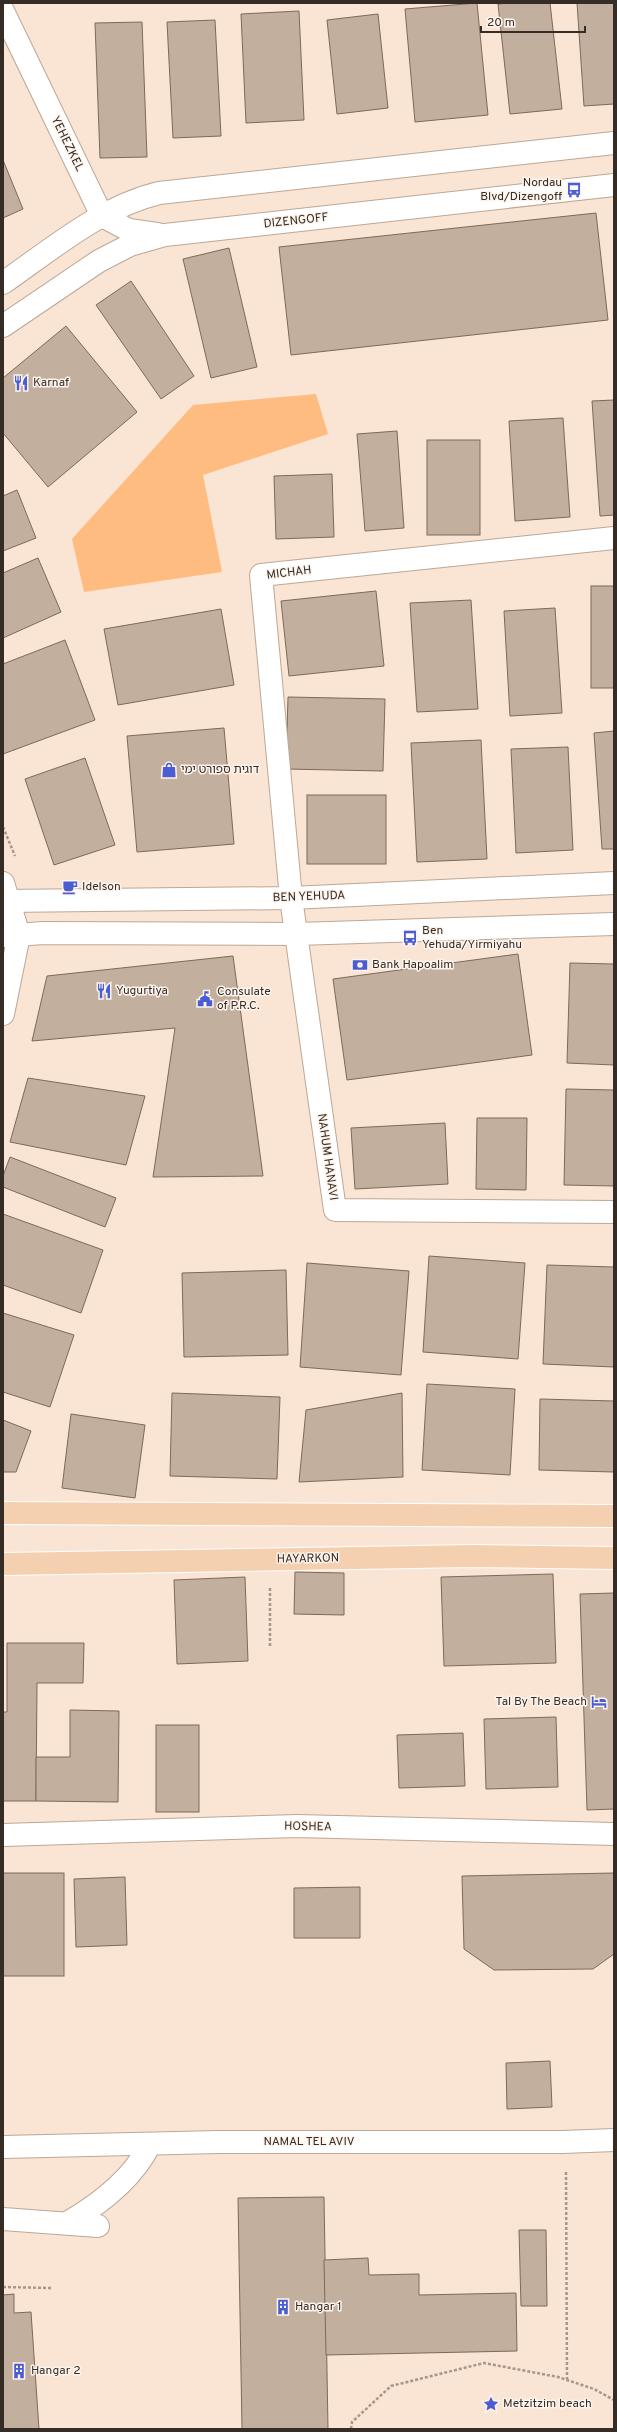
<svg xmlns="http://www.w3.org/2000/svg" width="617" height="2432" font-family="Overpass,'Noto Sans Hebrew',sans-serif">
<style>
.green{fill:#ffbc80}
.building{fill:#c3af9e;stroke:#7c6a5a}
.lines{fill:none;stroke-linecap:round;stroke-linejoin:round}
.minor-casing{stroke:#bca897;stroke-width:24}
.major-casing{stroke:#fff;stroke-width:24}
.path{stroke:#a7978a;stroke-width:2.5;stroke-dasharray:3 2;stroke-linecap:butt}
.minor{stroke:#fff;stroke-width:22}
.major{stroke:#f5d0b0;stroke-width:22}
.labels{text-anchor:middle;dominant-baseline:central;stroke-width:3;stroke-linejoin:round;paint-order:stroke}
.street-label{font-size:12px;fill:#342c25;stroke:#fdf4ed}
.poi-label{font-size:12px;fill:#342c25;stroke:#fdf4ed;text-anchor:start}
</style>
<rect width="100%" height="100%" fill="#fae4d3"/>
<path class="green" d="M316,394l12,40 -125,41 19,97 -138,20 -12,-53 121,-134z"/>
<g class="building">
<path d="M477,3l11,112 -73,7 -10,-113z"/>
<path d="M510,3h40l12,106 -52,5 -12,-110z"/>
<path d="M577,3h37v101l-30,2z"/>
<path d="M299,11l5,109 -58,3 -5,-109z"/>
<path d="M378,14l10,94 -51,6 -10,-94z"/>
<path d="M215,20l6,116 -48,2 -6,-116z"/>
<path d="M142,22l5,135 -47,1 -5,-135z"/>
<path d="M3,160l20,49 -20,9z"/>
<path d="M596,213l12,107 -317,35 -12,-108z"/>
<path d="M229,248l28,119 -46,11 -28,-119z"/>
<path d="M131,281l63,95 -33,23 -65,-94z"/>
<path d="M66,326l71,86 -89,75 -45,-54v-55z"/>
<path d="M614,400v115l-14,1 -8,-115z"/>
<path d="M563,418l7,99 -55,4 -6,-100z"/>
<path d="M397,431l7,97 -39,3 -8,-97z"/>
<rect x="427" y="440" width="53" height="95"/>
<path d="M332,474l2,63 -58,2 -2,-63z"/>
<path d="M17,490l19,48 -33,13v-55z"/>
<path d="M38,558l23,54 -58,26v-65z"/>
<rect x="591" y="586" width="23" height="102"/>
<path d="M376,591l8,75 -95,10 -8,-75z"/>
<path d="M471,600l7,109 -61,3 -7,-109z"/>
<path d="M555,608l7,105 -52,3 -6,-105z"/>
<path d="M221,609l13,76 -116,20 -14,-76z"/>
<path d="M65,640l30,80 -92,34v-90z"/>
<path d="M288,697l97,2 -2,72 -97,-2z"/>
<path d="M224,728l10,116 -97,8 -10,-116z"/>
<path d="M614,731v118h-12l-8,-116z"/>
<path d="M481,740l6,119 -70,3 -6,-119z"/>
<path d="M568,747l5,103 -57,3 -5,-104z"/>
<path d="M85,758l30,87 -61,20 -29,-86z"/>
<rect x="307" y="795" width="79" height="69"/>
<path d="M518,954l14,101 -185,25 -14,-101z"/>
<path d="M233,956l30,220 -110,1 22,-149 -143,13 15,-65z"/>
<path d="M570,963l44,1v101l-47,-2z"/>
<path d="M28,1078l117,18 -19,69 -116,-23z"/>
<path d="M566,1089l48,1v96l-50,-1z"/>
<path d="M477,1118h50l-1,72 -50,-1z"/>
<path d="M445,1123l3,61 -93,5 -4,-61z"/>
<path d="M10,1157l106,41 -11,29 -102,-40v-11z"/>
<path d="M3,1214l100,36 -22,63 -78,-28z"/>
<path d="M429,1256l96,7 -7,96 -95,-7z"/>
<path d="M307,1263l102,8 -8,104 -101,-8z"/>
<path d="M547,1265l67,2v100l-71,-3z"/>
<path d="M286,1270l2,85 -104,2 -2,-84z"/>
<path d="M3,1313l71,22 -24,72 -47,-15z"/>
<path d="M427,1384l88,5 -5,86 -88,-5z"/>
<path d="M172,1393l108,4 -3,82 -107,-3z"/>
<path d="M402,1393l1,84 -104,5 7,-72z"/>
<path d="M540,1399l74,2v71l-75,-2z"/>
<path d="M71,1414l74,11 -10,73 -73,-10z"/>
<path d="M3,1420l28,11 -15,41h-13z"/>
<path d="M295,1572l49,1v42l-50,-1z"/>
<path d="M553,1574l3,89 -112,3 -3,-89z"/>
<path d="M245,1577l3,84 -71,3 -3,-84z"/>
<path d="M614,1593v216l-27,1 -7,-216z"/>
<path d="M7,1643h77l-1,40h-46l-1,118h-33v-89h4z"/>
<path d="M70,1710l49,1 -1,91 -82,-1v-44h34z"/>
<path d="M556,1717l2,70 -72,2 -2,-70z"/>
<rect x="156" y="1725" width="43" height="87"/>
<path d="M463,1733l2,53 -66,2 -2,-53z"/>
<rect x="3" y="1873" width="61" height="103"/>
<path d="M614,1873v81l-21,15 -99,1 -30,-21 -2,-73z"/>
<path d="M125,1877l2,68 -51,2 -2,-68z"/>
<path d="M360,1887v51h-66v-50z"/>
<path d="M550,2061l2,46 -45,2 -1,-46z"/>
<path d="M324,2197l4,232h-86l-4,-231z"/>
<path d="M519,2230h27l1,76h-26z"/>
<path d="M368,2258l1,17 50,-1v21l97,-2 1,58 -191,4 -2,-95z"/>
<path d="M14,2294v19l17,-1 8,117h-36v-134z"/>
</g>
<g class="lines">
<g class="minor-casing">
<g id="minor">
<path d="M3,11l99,205 27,14 28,4"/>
<path d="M3,283c49,-34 98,-76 156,-90l455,-50"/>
<path d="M3,326l96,-65 31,-16 35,-10 449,-50"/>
<path d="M614,538l-353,37 30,323 44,312 279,2"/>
<path d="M3,883l16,52 -16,79"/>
<path d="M3,901l288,-3 323,-15"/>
<path d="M3,936l40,-3 254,1 317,-10"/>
<path d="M3,1835l294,-9 317,8"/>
<path d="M3,2147l216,-5h344l51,-2"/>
<path d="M3,2219l95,7"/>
<path d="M67,2223c33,-19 66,-44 83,-79"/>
</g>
</g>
<g class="major-casing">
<g id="major">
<path d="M3,1513l611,3"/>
<path d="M3,1564l469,-8 142,2"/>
</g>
</g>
<g class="path">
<path d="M3,827l12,29"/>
<path d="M270,1588v59"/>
<path d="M566,2172l1,207"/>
<path d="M3,2287l48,1"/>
<path d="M351,2429l1,-7 39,-36 93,-23 74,14 36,12 20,11"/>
</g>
<use href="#minor" class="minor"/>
<use href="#major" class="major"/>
</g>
<defs>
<g id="bus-bare" transform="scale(1.2)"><path d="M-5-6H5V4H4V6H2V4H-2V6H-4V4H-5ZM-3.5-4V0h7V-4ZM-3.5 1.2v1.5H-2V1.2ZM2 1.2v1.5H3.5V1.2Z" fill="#4a5dd2" stroke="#fdf4ed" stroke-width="2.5" paint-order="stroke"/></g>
<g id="restaurant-bare" transform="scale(1.2)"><path d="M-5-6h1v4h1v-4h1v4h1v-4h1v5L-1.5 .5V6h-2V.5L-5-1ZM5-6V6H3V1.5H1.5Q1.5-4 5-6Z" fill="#4a5dd2" stroke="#fdf4ed" stroke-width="2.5" paint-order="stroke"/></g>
<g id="shop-bare" transform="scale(1.2)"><path d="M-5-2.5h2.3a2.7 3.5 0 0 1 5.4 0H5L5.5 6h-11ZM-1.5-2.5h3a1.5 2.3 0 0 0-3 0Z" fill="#4a5dd2" stroke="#fdf4ed" stroke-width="2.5" paint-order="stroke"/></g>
<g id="cafe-bare" transform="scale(1.2)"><path d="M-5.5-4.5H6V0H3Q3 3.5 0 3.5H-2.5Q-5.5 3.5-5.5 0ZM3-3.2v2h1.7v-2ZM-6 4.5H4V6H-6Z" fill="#4a5dd2" stroke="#fdf4ed" stroke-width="2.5" paint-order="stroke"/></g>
<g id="bank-bare" transform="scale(1.2)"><path d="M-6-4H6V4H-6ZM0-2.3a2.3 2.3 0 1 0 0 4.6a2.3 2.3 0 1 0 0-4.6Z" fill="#4a5dd2" stroke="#fdf4ed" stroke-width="2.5" paint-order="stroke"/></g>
<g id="civic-bare" transform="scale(1.2)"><path d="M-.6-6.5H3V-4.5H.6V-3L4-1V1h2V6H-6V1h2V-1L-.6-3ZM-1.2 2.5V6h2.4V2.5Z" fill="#4a5dd2" stroke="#fdf4ed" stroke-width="2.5" paint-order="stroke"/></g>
<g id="hotel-bare" transform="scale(1.2)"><path d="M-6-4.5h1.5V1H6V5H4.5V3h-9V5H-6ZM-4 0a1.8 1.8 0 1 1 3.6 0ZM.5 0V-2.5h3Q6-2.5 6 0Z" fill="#4a5dd2" stroke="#fdf4ed" stroke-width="2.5" paint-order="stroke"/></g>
<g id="building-bare" transform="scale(1.2)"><path d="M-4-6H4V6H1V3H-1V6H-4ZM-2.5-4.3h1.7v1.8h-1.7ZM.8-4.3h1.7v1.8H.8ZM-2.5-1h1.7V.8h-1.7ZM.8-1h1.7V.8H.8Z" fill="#4a5dd2" stroke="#fdf4ed" stroke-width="2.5" paint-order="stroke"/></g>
<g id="sight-bare" transform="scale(1.2)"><path d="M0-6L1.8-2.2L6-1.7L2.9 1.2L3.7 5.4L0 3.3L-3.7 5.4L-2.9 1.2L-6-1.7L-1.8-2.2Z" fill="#4a5dd2" stroke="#fdf4ed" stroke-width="2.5" paint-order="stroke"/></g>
</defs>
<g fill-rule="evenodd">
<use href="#bus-bare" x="574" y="190"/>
<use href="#restaurant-bare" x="21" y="383"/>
<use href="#shop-bare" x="169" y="770"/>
<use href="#cafe-bare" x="70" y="887"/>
<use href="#bus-bare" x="410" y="938"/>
<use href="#bank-bare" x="360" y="965"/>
<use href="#restaurant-bare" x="104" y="991"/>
<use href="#civic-bare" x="205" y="999"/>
<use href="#hotel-bare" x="599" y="1702"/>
<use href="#building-bare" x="283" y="2307"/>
<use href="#building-bare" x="19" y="2371"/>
<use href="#sight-bare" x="491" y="2404"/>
</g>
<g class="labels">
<g class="street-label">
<text transform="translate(67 144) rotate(64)">YEHEZKEL</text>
<text transform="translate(296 221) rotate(-6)">DIZENGOFF</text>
<text transform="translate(289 573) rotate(-7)">MICHAH</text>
<text transform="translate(309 897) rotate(-2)">BEN YEHUDA</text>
<text transform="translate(327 1157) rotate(82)">NAHUM HANAVI</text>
<text transform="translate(308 1559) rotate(-1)">HAYARKON</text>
<text transform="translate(308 1827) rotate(1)">HOSHEA</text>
<text x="309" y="2142">NAMAL TEL AVIV</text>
</g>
<g class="poi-label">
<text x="562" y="183" text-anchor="end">Nordau<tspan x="562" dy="14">Blvd/Dizengoff</tspan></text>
<text x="33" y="383">Karnaf</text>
<text x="181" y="770">דוגית ספורט ימי</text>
<text x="82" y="887">Idelson</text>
<text x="422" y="931">Ben<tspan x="422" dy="14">Yehuda/Yirmiyahu</tspan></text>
<text x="372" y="965">Bank Hapoalim</text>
<text x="116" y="991">Yugurtiya</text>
<text x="217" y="992">Consulate<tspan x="217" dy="14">of P.R.C.</tspan></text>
<text x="587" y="1702" text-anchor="end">Tal By The Beach</text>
<text x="295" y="2307">Hangar 1</text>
<text x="31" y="2371">Hangar 2</text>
<text x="503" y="2404">Metzitzim beach</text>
</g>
</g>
<rect width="617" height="2432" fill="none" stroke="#342c25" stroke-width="8"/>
<path d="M481 26v6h104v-6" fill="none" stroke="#342c25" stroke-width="2"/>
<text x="487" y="26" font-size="12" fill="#342c25" stroke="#fdf4ed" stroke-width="3" paint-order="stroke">20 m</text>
</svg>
